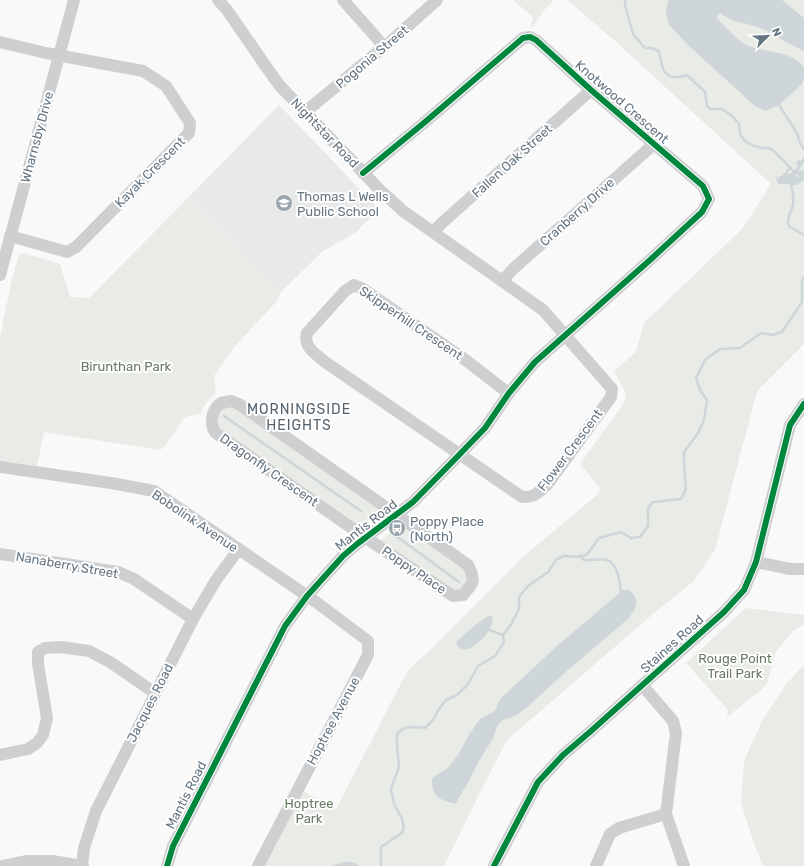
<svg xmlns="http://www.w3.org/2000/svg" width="804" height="866" font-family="Rubik,sans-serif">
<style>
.built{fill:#e8e9e9}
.green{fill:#e8ebe6}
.water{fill:#ced6d9}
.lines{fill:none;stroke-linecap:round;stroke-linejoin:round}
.stream{stroke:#ced6d9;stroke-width:2.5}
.minor{stroke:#cecfd0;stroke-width:12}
.cycleway-casing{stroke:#fff;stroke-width:8}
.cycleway{stroke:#00873e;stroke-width:6}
.labels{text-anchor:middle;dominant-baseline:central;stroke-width:4;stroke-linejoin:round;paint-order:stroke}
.street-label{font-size:13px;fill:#657683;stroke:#fff}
.poi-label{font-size:13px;fill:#657683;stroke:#fff;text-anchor:start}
.park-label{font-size:13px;fill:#687a64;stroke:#fff}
.neighbourhood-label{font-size:14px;letter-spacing:1px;fill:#57646e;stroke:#fff}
</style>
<rect width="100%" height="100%" fill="#f9f9f9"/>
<path class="built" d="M279,105l100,104 -23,23 -34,20 -42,41 -91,-96z"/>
<g class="green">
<path d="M513,0h41l-8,8 -14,19h-2l3,-8 -1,-3z"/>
<path d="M567,0h237v170h-2l-3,4v2l-1,1 -3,-2v-2l8,-12c-3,3 -6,8 -9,10h-2v2l-3,1 -6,-1v2l-3,1 -2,2 -2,-1c12,9 15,11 28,3v164l-47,47 -42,159 -21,31 -40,32 -147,127 -26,50 -37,76h-180l39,-75 33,18 72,-139 20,-18 96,-96 74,-62 2,-6 -20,-24 44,-61 2,-10 -12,-22 22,-19 8,-29 99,-95 28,-44 -157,-144z"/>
<path d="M189,197l91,96 -3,8 -42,45 -21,30 2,17c-8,6 -12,12 -15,21l-16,3 -20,29 -5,4 -116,-18 -7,34 -37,-5v-124l11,-54 8,-28 3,-2h4l1,1 33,10 10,33 19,1z"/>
<path d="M233,406l147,101 -1,4 -21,15 -137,-94 -4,-7 -1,-9 7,-9z"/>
<path d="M403,524l64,45v17l-14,7 -74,-52z"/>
<path d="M746,608l58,7v10l-10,5 -18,21 -9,32 -7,8 -33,26 1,-7 -42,-47z"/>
<path d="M804,665v201h-41l-8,-20 -14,-43 3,-42 18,-40 24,-37z"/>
</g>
<g class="water">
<path d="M669,0h113l22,18v33c-14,-6 -27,-15 -41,-22 -14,-6 -31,-6 -43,-16l-4,4c7,7 22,24 30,28 18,8 46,5 58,22v13l-4,6 -21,19 -13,6 -11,-5 -65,-59 -20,-21 -3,-7 -1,-10 2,-8z"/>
<path d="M799,160h1v1l3,-1 -8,13v2l3,2 1,-1 -2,-2v-2l7,-2v10l-7,5 -19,-1 -2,-7 1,-1 1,2 2,-2 3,-1v-2l4,-1 2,2 3,-1v-3l2,1 2,-2 2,-4h-1l-1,-2z"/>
<path d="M623,590h6c12,11 8,16 0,28l-61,52 -43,39 -10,7 -12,4 -5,5 -6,15 -12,19 -12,24 -9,14 -2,5 -3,2c-4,-2 -14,-4 -16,-7 -5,-4 -7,-13 -6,-19l16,-10 12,-16 8,-16 12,-17 9,-5 3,-1 4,-4 4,-10 57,-53z"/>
<path d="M488,616h4l1,3c-1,5 -3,10 -6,14 -7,10 -24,26 -31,9l18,-16z"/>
<path d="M343,862c6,0 12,-1 16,4h-28z"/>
</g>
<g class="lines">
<g class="stream">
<path d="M625,0v5l8,29 12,14h7l7,3c2,9 2,25 15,26 4,1 9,-1 13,-2l18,17 2,14 3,3h12l10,7 7,8 1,10 6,8 8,4 8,2h6l5,2 22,23"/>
<path d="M779,105l18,28 3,10 4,6"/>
<path d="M787,172l1,-2 3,-2"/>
<path d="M795,174l9,-15"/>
<path d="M793,184l-2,1c2,6 3,13 2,20 -2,7 -5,11 -5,19l2,3 14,8"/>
<path d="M224,416l137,95"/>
<path d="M396,536l63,46"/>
<path d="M580,556l4,4c7,1 16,-2 23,0 10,3 13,22 14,31"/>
<path d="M489,630l14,5"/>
<path d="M381,866v-19l21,-14 2,-6 -2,-8 -8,-15 -3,-15 8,-22 -2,-21v-12l7,-6 11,-1 10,1 8,-8 6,-11 7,-9 11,-5 11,-11 10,-18 17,-10 4,-6 5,-8 -1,-7 7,-9 9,-17v-12l9,-11 20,-14 9,-13 7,-3 12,1 10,-2 6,-7 7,-10 22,-6 10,6 9,-1 8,-11v-18l5,-6 28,-3 5,-10 -2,-26v-11l14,-19 6,-13 3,-20 -7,-10 -4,-12 9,-18 15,-11 20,-1 21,-15 11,2 10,-3 20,-30v-21l2,-4"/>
</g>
<g class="minor">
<path d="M218,0l9,10 40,58 13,18 100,104 23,21 140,99 63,72 6,7 -1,8 -64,88c-9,8 -13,13 -25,12l-197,-135c-10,-9 -22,-15 -18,-29l38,-42 9,-6 9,4 104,72 32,25 10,7"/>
<path d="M343,0l32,36 9,11"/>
<path d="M0,42l46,11 97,18 23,15 24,37 -1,10 -113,114 -9,5 -57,-16"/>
<path d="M305,112l85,-70 47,-42"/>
<path d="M433,232l10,-10 148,-132"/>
<path d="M0,275l74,-275"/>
<path d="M502,281l11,-12 141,-125"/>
<path d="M231,401l8,3 229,161c8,16 6,17 -5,30l-10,1 -87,-58 -143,-100c-3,-2 -6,-4 -8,-6 -6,-9 -3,-23 6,-29 3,-1 7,-1 10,-2z"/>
<path d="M0,467l111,16 43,8 162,111 52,39v14l-110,211"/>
<path d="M0,554l118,18 16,7 59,40"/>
<path d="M756,562l34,7h14"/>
<path d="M642,685l31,36 3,12 -10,81 18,52"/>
<path d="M0,755l28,-6 9,-6 6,-8 4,-17 -9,-54v-12l7,-4 16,-1 28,4 21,11 45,31"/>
<path d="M2,866l24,-5h26l31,5"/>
<path d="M82,866l2,-18 12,-37 97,-192 23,-39 22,-30"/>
<path d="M167,866l6,-20 112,-220 22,-30 36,-40 14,-12 56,-42 46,-47 26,-27 24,-35 26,-31 115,-102 52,-48 7,-13 -6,-13 -112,-96 -55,-50 -6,-3 -7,1 -98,84 -62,51"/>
<path d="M494,866l44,-84 25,-27 28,-24 133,-119 20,-22 12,-28 34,-137 14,-21"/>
<path d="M596,866l14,-32 9,-6 47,-14"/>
</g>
<g class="cycleway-casing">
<g id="cycleway">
<path d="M167,866l6,-20 112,-220 22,-30 36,-40 14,-12 56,-42 46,-47 26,-27 24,-35 26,-31 115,-102 52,-48 7,-13 -6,-13 -112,-96 -55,-50 -6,-3 -7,1 -98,84 -62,51"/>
<path d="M494,866l44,-84 25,-27 28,-24 133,-119 20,-22 12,-28 34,-137 14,-21"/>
</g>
</g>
<use href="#cycleway" class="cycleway"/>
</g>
<defs>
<g id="school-disc" transform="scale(0.9)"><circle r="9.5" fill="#99a4ac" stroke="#fff"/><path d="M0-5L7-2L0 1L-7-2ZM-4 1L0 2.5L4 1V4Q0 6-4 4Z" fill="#fff"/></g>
<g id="bus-disc" transform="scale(0.9)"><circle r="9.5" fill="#99a4ac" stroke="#fff"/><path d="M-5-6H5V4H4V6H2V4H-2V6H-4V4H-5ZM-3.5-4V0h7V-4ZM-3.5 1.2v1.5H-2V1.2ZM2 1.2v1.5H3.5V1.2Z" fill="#fff"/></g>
</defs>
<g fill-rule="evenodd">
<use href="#school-disc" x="284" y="203"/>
<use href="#bus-disc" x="397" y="528"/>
</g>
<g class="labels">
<g class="street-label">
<text transform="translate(372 57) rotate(-40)">Pogonia Street</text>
<text transform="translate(622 102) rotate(41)">Knotwood Crescent</text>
<text transform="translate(325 133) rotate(46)">Nightstar Road</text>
<text transform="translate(37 137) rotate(-75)">Wharnsby Drive</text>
<text transform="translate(512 161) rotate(-42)">Fallen Oak Street</text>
<text transform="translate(150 172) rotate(-45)">Kayak Crescent</text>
<text transform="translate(577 212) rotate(-42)">Cranberry Drive</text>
<text transform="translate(411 323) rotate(34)">Skipperhill Crescent</text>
<text transform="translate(570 450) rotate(-53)">Flower Crescent</text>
<text transform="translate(269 470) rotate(35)">Dragonfly Crescent</text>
<text transform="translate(195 521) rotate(34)">Bobolink Avenue</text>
<text transform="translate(366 525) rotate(-38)">Mantis Road</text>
<text transform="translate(67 565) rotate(10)">Nanaberry Street</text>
<text transform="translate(414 570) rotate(34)">Poppy Place</text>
<text transform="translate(672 644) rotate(-42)">Staines Road</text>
<text transform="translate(150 703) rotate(-63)">Jacques Road</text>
<text transform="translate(333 721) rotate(-62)">Hoptree Avenue</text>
<text transform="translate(186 795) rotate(-63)">Mantis Road</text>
</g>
<g class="poi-label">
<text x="297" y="196">Thomas L Wells<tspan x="297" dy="15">Public School</tspan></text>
<text x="410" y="521">Poppy Place<tspan x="410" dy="15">(North)</tspan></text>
</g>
<g class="park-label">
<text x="126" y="366">Birunthan Park</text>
<text x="735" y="658">Rouge Point<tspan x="735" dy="15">Trail Park</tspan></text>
<text x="309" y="803">Hoptree<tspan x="309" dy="15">Park</tspan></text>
</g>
<g class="neighbourhood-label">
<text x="299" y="409">MORNINGSIDE<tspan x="299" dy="16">HEIGHTS</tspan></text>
</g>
</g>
<g transform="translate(768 36) rotate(66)" stroke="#ffffff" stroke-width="3" paint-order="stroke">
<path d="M0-3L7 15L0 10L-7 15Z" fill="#657683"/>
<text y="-6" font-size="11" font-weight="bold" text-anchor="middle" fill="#657683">N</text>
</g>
</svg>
